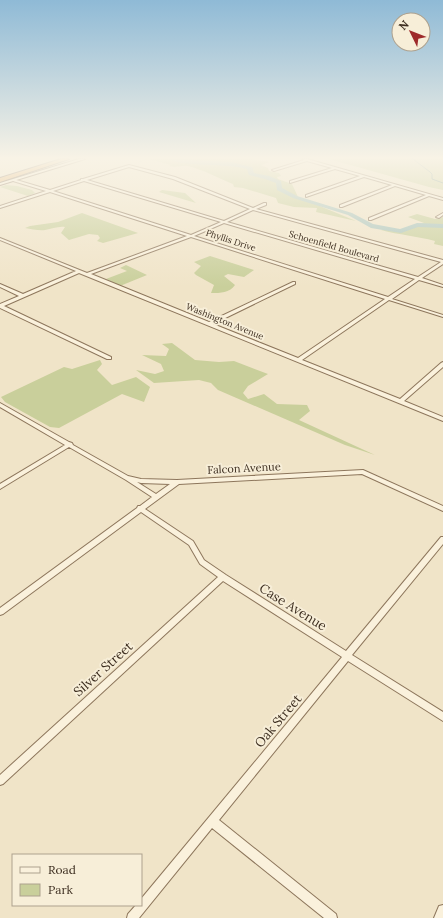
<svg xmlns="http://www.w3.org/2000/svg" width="443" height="918" font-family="Lora,serif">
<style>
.green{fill:#c9cf9b}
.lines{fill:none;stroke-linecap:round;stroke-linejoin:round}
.stream{stroke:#6f938a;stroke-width:1}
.river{fill:#a9c4bc;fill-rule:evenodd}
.minor-casing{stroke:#8d765c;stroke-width:2}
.secondary-casing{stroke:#6f573f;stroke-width:2}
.motorway-casing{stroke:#5b4430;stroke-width:2}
.minor{fill:#faf1dc;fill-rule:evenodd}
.secondary{fill:#faf1dc;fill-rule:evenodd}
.motorway{fill:#e0a458;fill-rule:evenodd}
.labels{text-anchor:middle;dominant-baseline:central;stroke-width:4;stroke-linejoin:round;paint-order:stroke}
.far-street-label{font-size:9px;fill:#3d2e20;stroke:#f7eed8}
.street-label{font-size:11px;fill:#3d2e20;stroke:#f7eed8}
.near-street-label{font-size:13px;fill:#3d2e20;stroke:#f7eed8}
</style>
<rect width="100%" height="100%" fill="#f0e4c8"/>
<g class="green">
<path d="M146,159h105l19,3 -9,3 7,3 1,3 10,2 2,3 -4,1 1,2 14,5 6,13 58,24 -40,-9 1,-4 -23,-1 -16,-4 -2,-5 -33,-10 -9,-1 -1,-3c-15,-6 -29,-14 -45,-18 -6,-1 -12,2 -19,0l2,-1 -22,-6 -16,5z"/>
<path d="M329,159h114v31l-14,-3z"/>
<path d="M6,185l11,1 15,4 3,3 -7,3 -28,-9z"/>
<path d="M162,190l23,3 11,10 -37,-11z"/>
<path d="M82,213l56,20 -35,10 -6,-2 3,-3 -2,-3 -9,-1 -20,6 -8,-7 4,-6c-7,-1 -13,2 -20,3 -5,1 -14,-1 -20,-2l5,-2 28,-4z"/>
<path d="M417,214l18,5 8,-2v29l-9,-2 1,-3c-18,-5 -36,-6 -54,-11 6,-3 11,0 17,0 8,0 17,-6 26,-7l-16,-6z"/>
<path d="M210,256l44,14 -10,7 -16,-3 -4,2 11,9c-6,8 -14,8 -24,8l3,-8 -18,-10 -2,-2 7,-7 -7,-4z"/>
<path d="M126,265l21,10 -27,11 -14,-7 21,-8 -7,-3z"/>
<path d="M172,343l23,17 24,2 15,-1 34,13 -20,12 -5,7 5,6 16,-5 13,10 30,1 3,6 -11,9 76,35 -30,-10 -127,-55 -7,-7 -12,-3 -45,3 -18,-13 19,4 9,-3 -3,-7 -19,-9 24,1 3,-7 -7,-5z"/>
<path d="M100,360l2,4 -5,6 15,15 24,-8 14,10 -6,15 -22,-8 -63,34 -9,-1 -45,-25 -4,-5 63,-30 8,2z"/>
</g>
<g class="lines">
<path class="stream" d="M413,159l17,13 2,2v5l11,4"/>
<path class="river" d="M169,159l62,3 21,5 2,6 15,3 12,5 1,7 15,8 55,17 21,11 27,5 17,-6 26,1v4l-25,-1 -17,6 -30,-5 -23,-13 -55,-17 -16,-8 -1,-7 -11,-4 -16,-4 -2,-6c-19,-6 -66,-2 -78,-10z"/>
<g class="minor-casing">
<g id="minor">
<path d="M303,159h4l136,39v2l-14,-4 -58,24h-2v-2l57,-23 -31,-9 -53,21h-2v-2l52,-20 -28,-8 -58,20v-2l54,-19 -25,-7 -45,14v-2l42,-13 -25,-7 -33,10 -2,-1 32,-10z"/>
<path d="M129,165l46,12 78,31 11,-5h2v2l-10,4 187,51v4l-21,14 21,7v2l-24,-7 -27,19 51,16v2l-54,-17 -87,60 98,39 41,-36 2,-1v5l-39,34 39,16v4l-364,-148 -75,33 107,51v2h-4l-107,-51v-4l19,-8 -19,-9v-3l23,10 53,-23 -76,-31v-2l87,35 100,-37 -137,-44 -50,16v-2l46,-15 -33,-10v-2l37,11 31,-10v-1h2zM129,167l44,12 77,30 -26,12 -137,-41zM84,181l137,41 -30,13 -138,-44zM253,210l188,52 -23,15 -191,-55zM224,223l191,56 -27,18 -194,-61zM191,237l194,62 -87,59 -85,-34 82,-40v-2h-2l-84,40 -118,-48z"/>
<path d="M443,213v2l-4,3 -3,-1z"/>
<path d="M0,403l69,39 3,1 1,2 55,31 13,3 36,1 186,-10 80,36v5l-81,-37 -183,10 -34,25 48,32 11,19 22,15 120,76 95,-114h2v7l-91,111 91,57v9l-95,-60 -129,159 117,94 1,4h-13l-112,-90 -73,90h-12l1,-4 8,-9h5v-6l201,-242 -119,-76 -220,203 -3,1v-10l218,-198 -18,-13 -11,-19 -48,-33 -138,102 -3,1v-7l137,-100 1,-2h2l12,-9 -26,-17 -57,-33 -69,42v-5l65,-39 -65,-38zM137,482l4,1 29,1 -14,10z"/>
<path d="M443,905v13h-9l5,-12z"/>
</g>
</g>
<g class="secondary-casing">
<path id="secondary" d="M79,159h6l-85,26v-2z"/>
</g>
<g class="motorway-casing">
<path id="motorway" d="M61,159h8l-69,23v-4z"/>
</g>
<use href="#minor" class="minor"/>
<use href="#secondary" class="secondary"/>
<use href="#motorway" class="motorway"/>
</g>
<linearGradient id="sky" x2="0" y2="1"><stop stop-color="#8fbad6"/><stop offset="0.55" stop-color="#f8f3e6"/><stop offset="1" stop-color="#f8f3e6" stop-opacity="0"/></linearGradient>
<rect width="443" height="287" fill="url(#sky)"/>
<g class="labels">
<g class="far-street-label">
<text transform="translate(231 240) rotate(18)">Phyllis Drive</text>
<text transform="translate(334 246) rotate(16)">Schoenfield Boulevard</text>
<text transform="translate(225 321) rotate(22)">Washington Avenue</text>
</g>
<g class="street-label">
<text transform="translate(244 468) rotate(-3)">Falcon Avenue</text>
</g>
<g class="near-street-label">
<text transform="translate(293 607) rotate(32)">Case Avenue</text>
<text transform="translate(103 669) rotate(-42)">Silver Street</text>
<text transform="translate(278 721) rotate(-50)">Oak Street</text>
</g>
</g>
<rect x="12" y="854" width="130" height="52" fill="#f7eed8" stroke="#ada18e"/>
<rect x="20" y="867" width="20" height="6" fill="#faf1dc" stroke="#ada18e"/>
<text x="48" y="874" font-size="12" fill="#3d2e20">Road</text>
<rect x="20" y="884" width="20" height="12" fill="#c9cf9b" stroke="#ada18e"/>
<text x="48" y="894" font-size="12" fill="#3d2e20">Park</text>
<g transform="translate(411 32) rotate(313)"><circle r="19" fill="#f7eed8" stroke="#ada18e"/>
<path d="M0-3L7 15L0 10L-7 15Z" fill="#9e2a2b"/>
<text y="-6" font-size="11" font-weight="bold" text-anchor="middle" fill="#3d2e20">N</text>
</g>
</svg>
